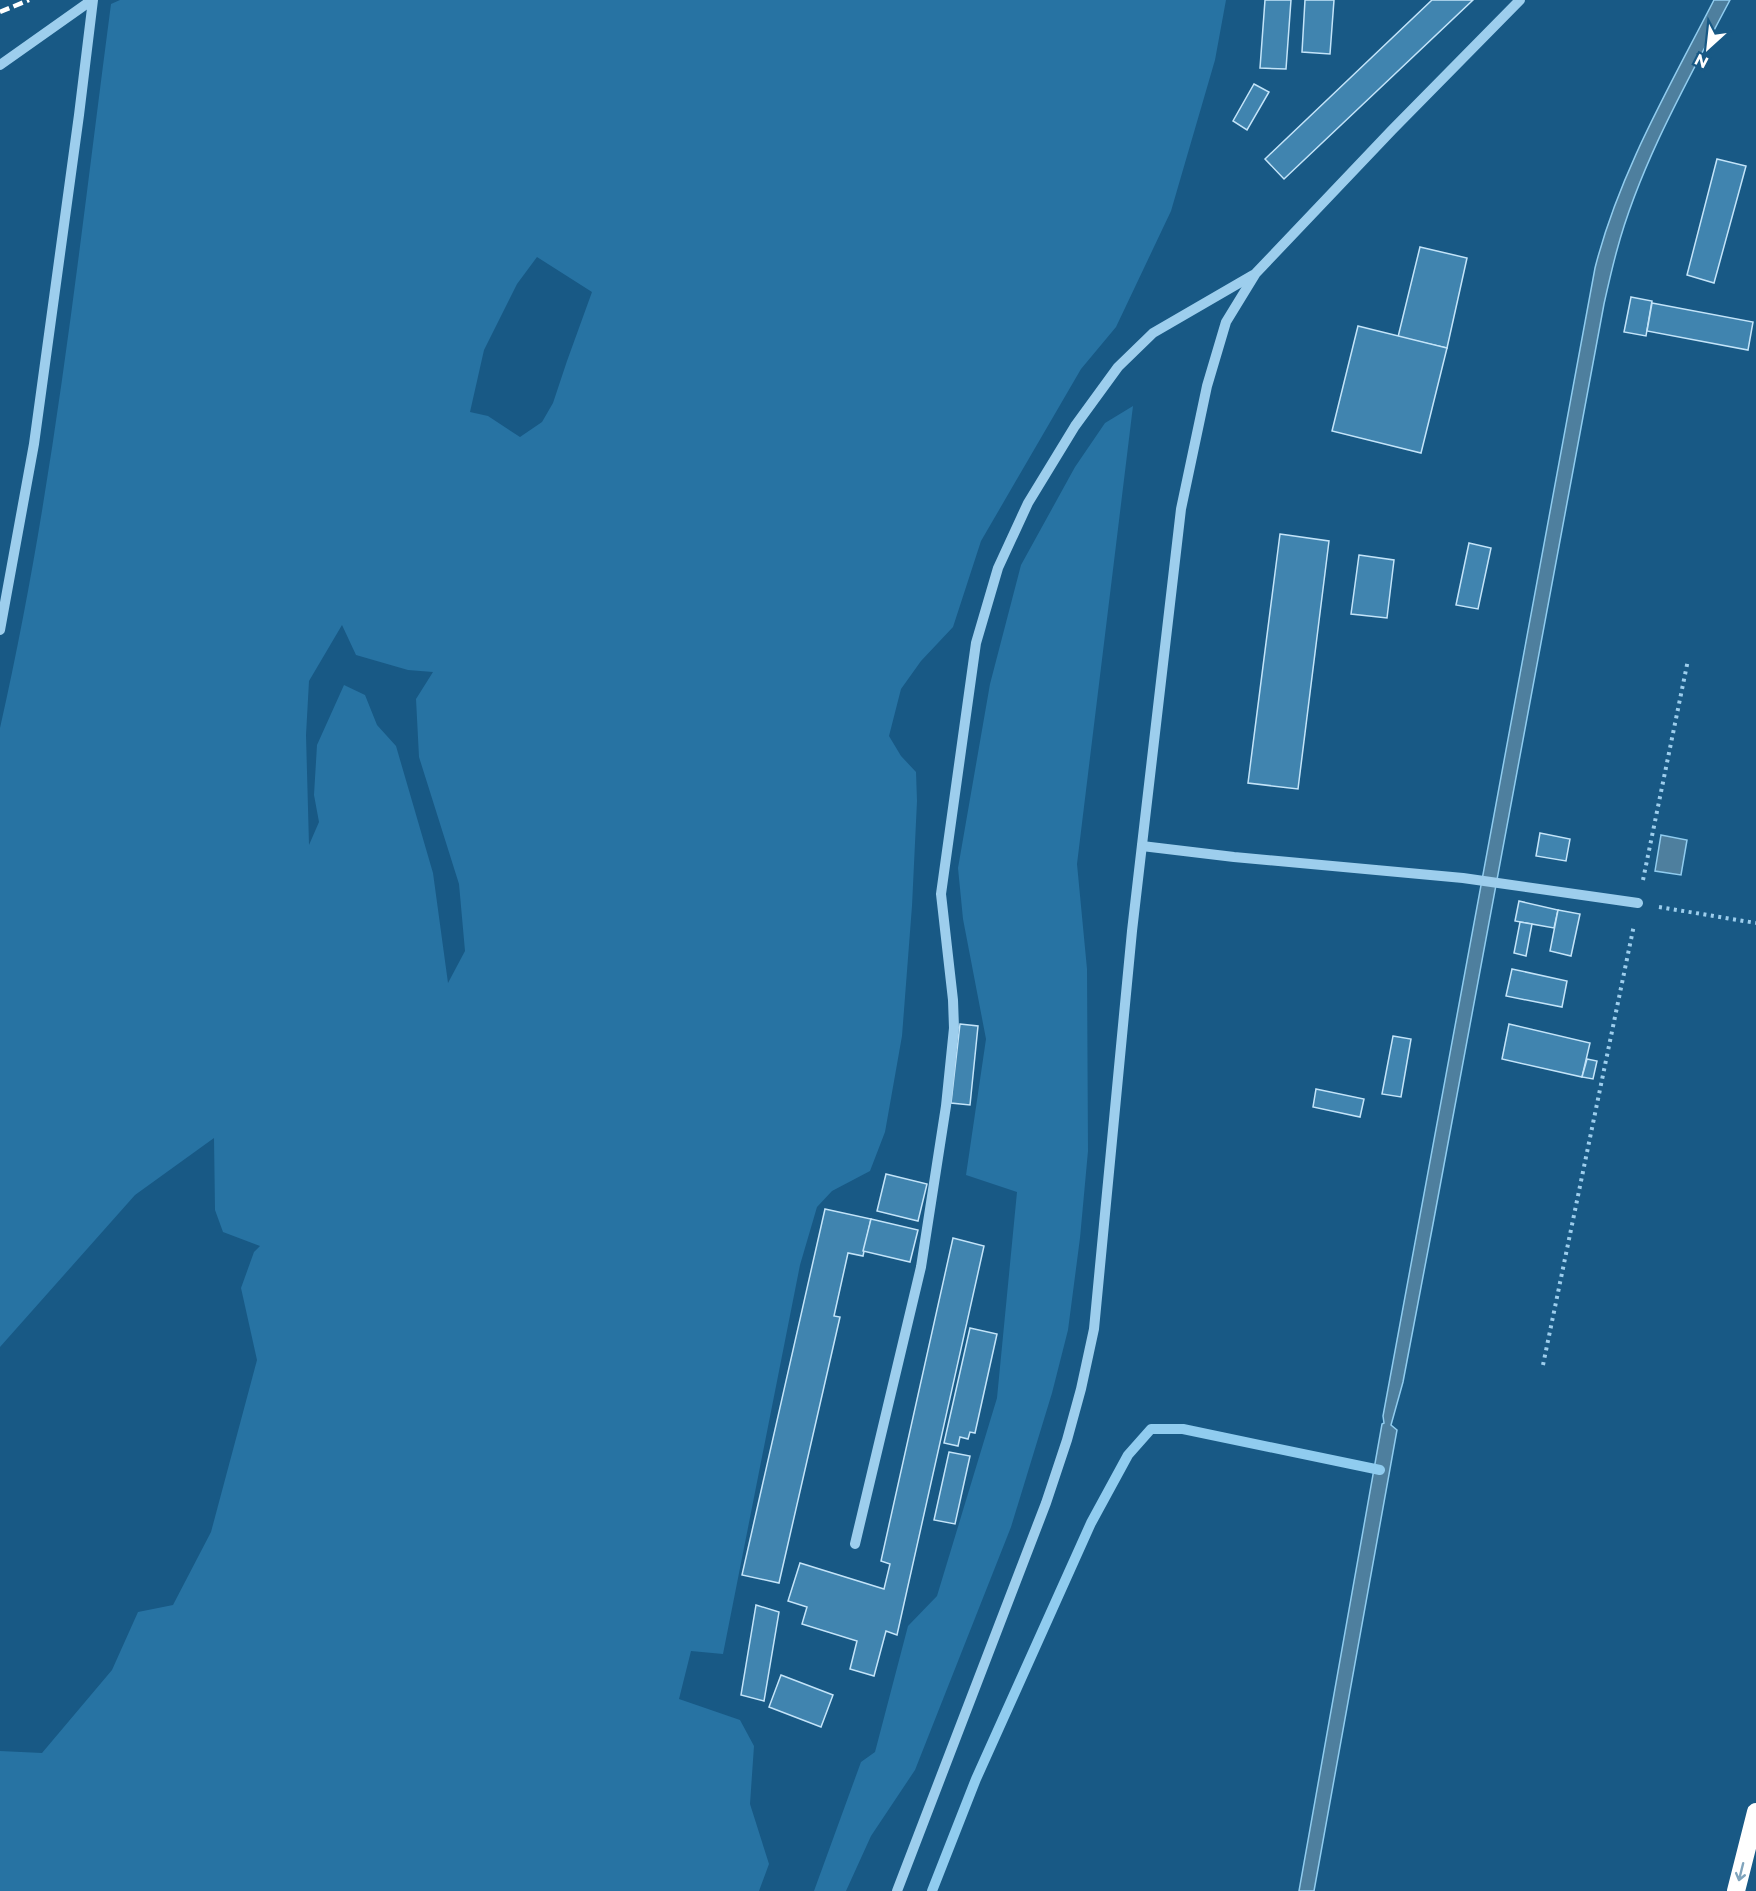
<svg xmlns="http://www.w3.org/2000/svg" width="1756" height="1891" font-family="Montserrat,sans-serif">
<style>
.green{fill:#2773a3;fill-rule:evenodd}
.water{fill:#4e7f9e;stroke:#90ccef;stroke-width:1.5}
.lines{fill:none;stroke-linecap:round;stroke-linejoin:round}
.stream{stroke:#90ccef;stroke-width:10}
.building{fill:#4084af;stroke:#c3e4f9;stroke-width:1.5}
.path{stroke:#9dceed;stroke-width:4;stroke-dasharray:3 4.5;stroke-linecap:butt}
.minor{stroke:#9dceed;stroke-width:10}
.highway{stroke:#fff;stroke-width:18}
.rail{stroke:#fff;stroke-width:4.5;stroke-dasharray:10 4.5;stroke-linecap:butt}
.oneway{stroke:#80a4bc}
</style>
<rect width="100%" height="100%" fill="#185985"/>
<g class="green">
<path d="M120,0h1106l-11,60 -44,151 -55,116 -35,42 -100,172 -28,86 -32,34 -20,28 -12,47 12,20 15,16 1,29 -5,105 -10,130 -17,96 -15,39 -38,20 -15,16 -17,58 -77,389 -32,-3 -12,48 61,21 14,26 -4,58 19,60 -10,27h-759v-140l42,2 70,-83 26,-58 35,-7 38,-73 46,-172 -16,-72 13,-36 6,-6 -37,-14 -8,-22 -1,-72 -79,57 -135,152v-619c54,-238 79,-482 111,-724zM537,257l55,35 -25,69 -14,42 -11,19 -22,15 -32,-21 -18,-4 14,-62 33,-66zM342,625l14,30 52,15 25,2 -17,27 3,58 40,127 6,67 -17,32 -15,-110 -37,-127 -19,-21 -12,-30 -21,-10 -27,60 -3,50 5,27 -10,23 -3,-110 3,-54z"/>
<path d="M1133,406l-56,458 10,105 1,182 -8,87 -12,92 -16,63 -41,134 -96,243 -44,66 -25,55h-32l47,-129 14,-10 33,-126 29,-30 60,-198 20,-206 -51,-17 20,-136 -23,-120 -5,-51 32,-184 31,-119 54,-98 30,-44z"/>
</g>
<g class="water">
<path d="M1714,0h16c-41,78 -90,164 -113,250 -5,18 -9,36 -13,54l-171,920 -30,158 -12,43 6,5 -83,461h-15l83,-467 2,-1 -1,-7 212,-1148c24,-95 75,-182 119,-268z"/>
<path d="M1661,835l26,5 -6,35 -26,-4z"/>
</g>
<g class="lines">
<path class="stream" d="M932,1891l44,-112 115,-256 37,-68 23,-26h32l197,41"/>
</g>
<g class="building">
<path d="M1265,0h26l-5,69 -26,-1z"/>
<path d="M1305,0h29l-4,54 -28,-2z"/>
<path d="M1432,0h41l-189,179 -19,-20z"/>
<path d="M1254,84l15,8 -22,38 -14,-9z"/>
<path d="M1717,159l29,7 -32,117 -27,-8z"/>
<path d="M1420,247l47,11 -20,90 -49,-11z"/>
<path d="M1631,297l21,4 -6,35 -22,-4z"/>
<path d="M1652,303l101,19 -5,28 -101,-19z"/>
<path d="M1358,326l89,22 -26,105 -89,-22z"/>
<path d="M1280,534l49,7 -31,248 -50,-6z"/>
<path d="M1469,543l22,5 -13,61 -22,-4z"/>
<path d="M1359,555l35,5 -7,58 -36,-4z"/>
<path d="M1540,833l30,6 -4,22 -30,-5z"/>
<path d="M1519,901l39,9 -4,18 -39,-7z"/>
<path d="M1558,910l22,4 -9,42 -21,-5z"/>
<path d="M1520,922l12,2 -6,32 -12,-3z"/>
<path d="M1512,969l55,12 -5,26 -56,-11z"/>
<path d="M960,1024l18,2 -8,79 -19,-2z"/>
<path d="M1509,1024l81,19 -8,34 -80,-18z"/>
<path d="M1393,1036l18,3 -10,58 -19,-3z"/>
<path d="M1587,1059l10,2 -4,18 -11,-2z"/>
<path d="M1316,1089l48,10 -4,18 -47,-10z"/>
<path d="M886,1174l41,10 -9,37 -41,-10z"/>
<path d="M825,1209l46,10 -8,37 -15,-3 -14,63 6,1 -61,266 -37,-8z"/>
<path d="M871,1219l47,11 -8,32 -47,-11z"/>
<path d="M953,1238l31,8 -87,389 -11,-4 -12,45 -24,-7 7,-28 -55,-17 5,-17 -19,-6 12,-38 84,26 6,-25 -9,-3z"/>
<path d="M970,1328l27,6 -22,99 -5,-1 -2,7 -8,-2 -2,9 -14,-3z"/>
<path d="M949,1452l21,4 -15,68 -21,-4z"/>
<path d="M756,1605l23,7 -15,89 -23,-6z"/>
<path d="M781,1675l52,20 -12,32 -52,-20z"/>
</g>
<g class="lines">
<g class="path">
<path d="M1643,880l45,-220"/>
<path d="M1659,907l97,16"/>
<path d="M1543,1365l91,-440"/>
</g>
<g class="minor">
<path d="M0,65l92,-65"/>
<path d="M0,630l34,-186 45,-329 14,-115"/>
<path d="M1142,846l92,11 229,21 175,25"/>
<path d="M855,1544l66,-277 25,-161 8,-78 -1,-28 -12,-106 35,-251 22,-75 30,-65 47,-77 43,-59 35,-34 100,-58"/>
<path d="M897,1891l149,-388 21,-63 14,-51 13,-60 38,-398 49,-422 26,-123 19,-64 30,-49 136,-143 128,-130"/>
</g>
<path class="highway" d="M1736,1891l20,-79"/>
<path class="rail" d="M0,12l29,-12"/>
</g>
<defs><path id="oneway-shaft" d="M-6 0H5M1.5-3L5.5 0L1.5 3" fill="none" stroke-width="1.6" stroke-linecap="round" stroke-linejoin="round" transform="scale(1.5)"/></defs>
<use class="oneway" href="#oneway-shaft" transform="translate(1741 1872) rotate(104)"/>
<g transform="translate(1708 48) rotate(207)" stroke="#185985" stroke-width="4.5" paint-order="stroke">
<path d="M0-4.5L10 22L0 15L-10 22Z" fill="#ffffff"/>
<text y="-9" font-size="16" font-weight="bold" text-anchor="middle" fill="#ffffff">N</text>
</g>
</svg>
